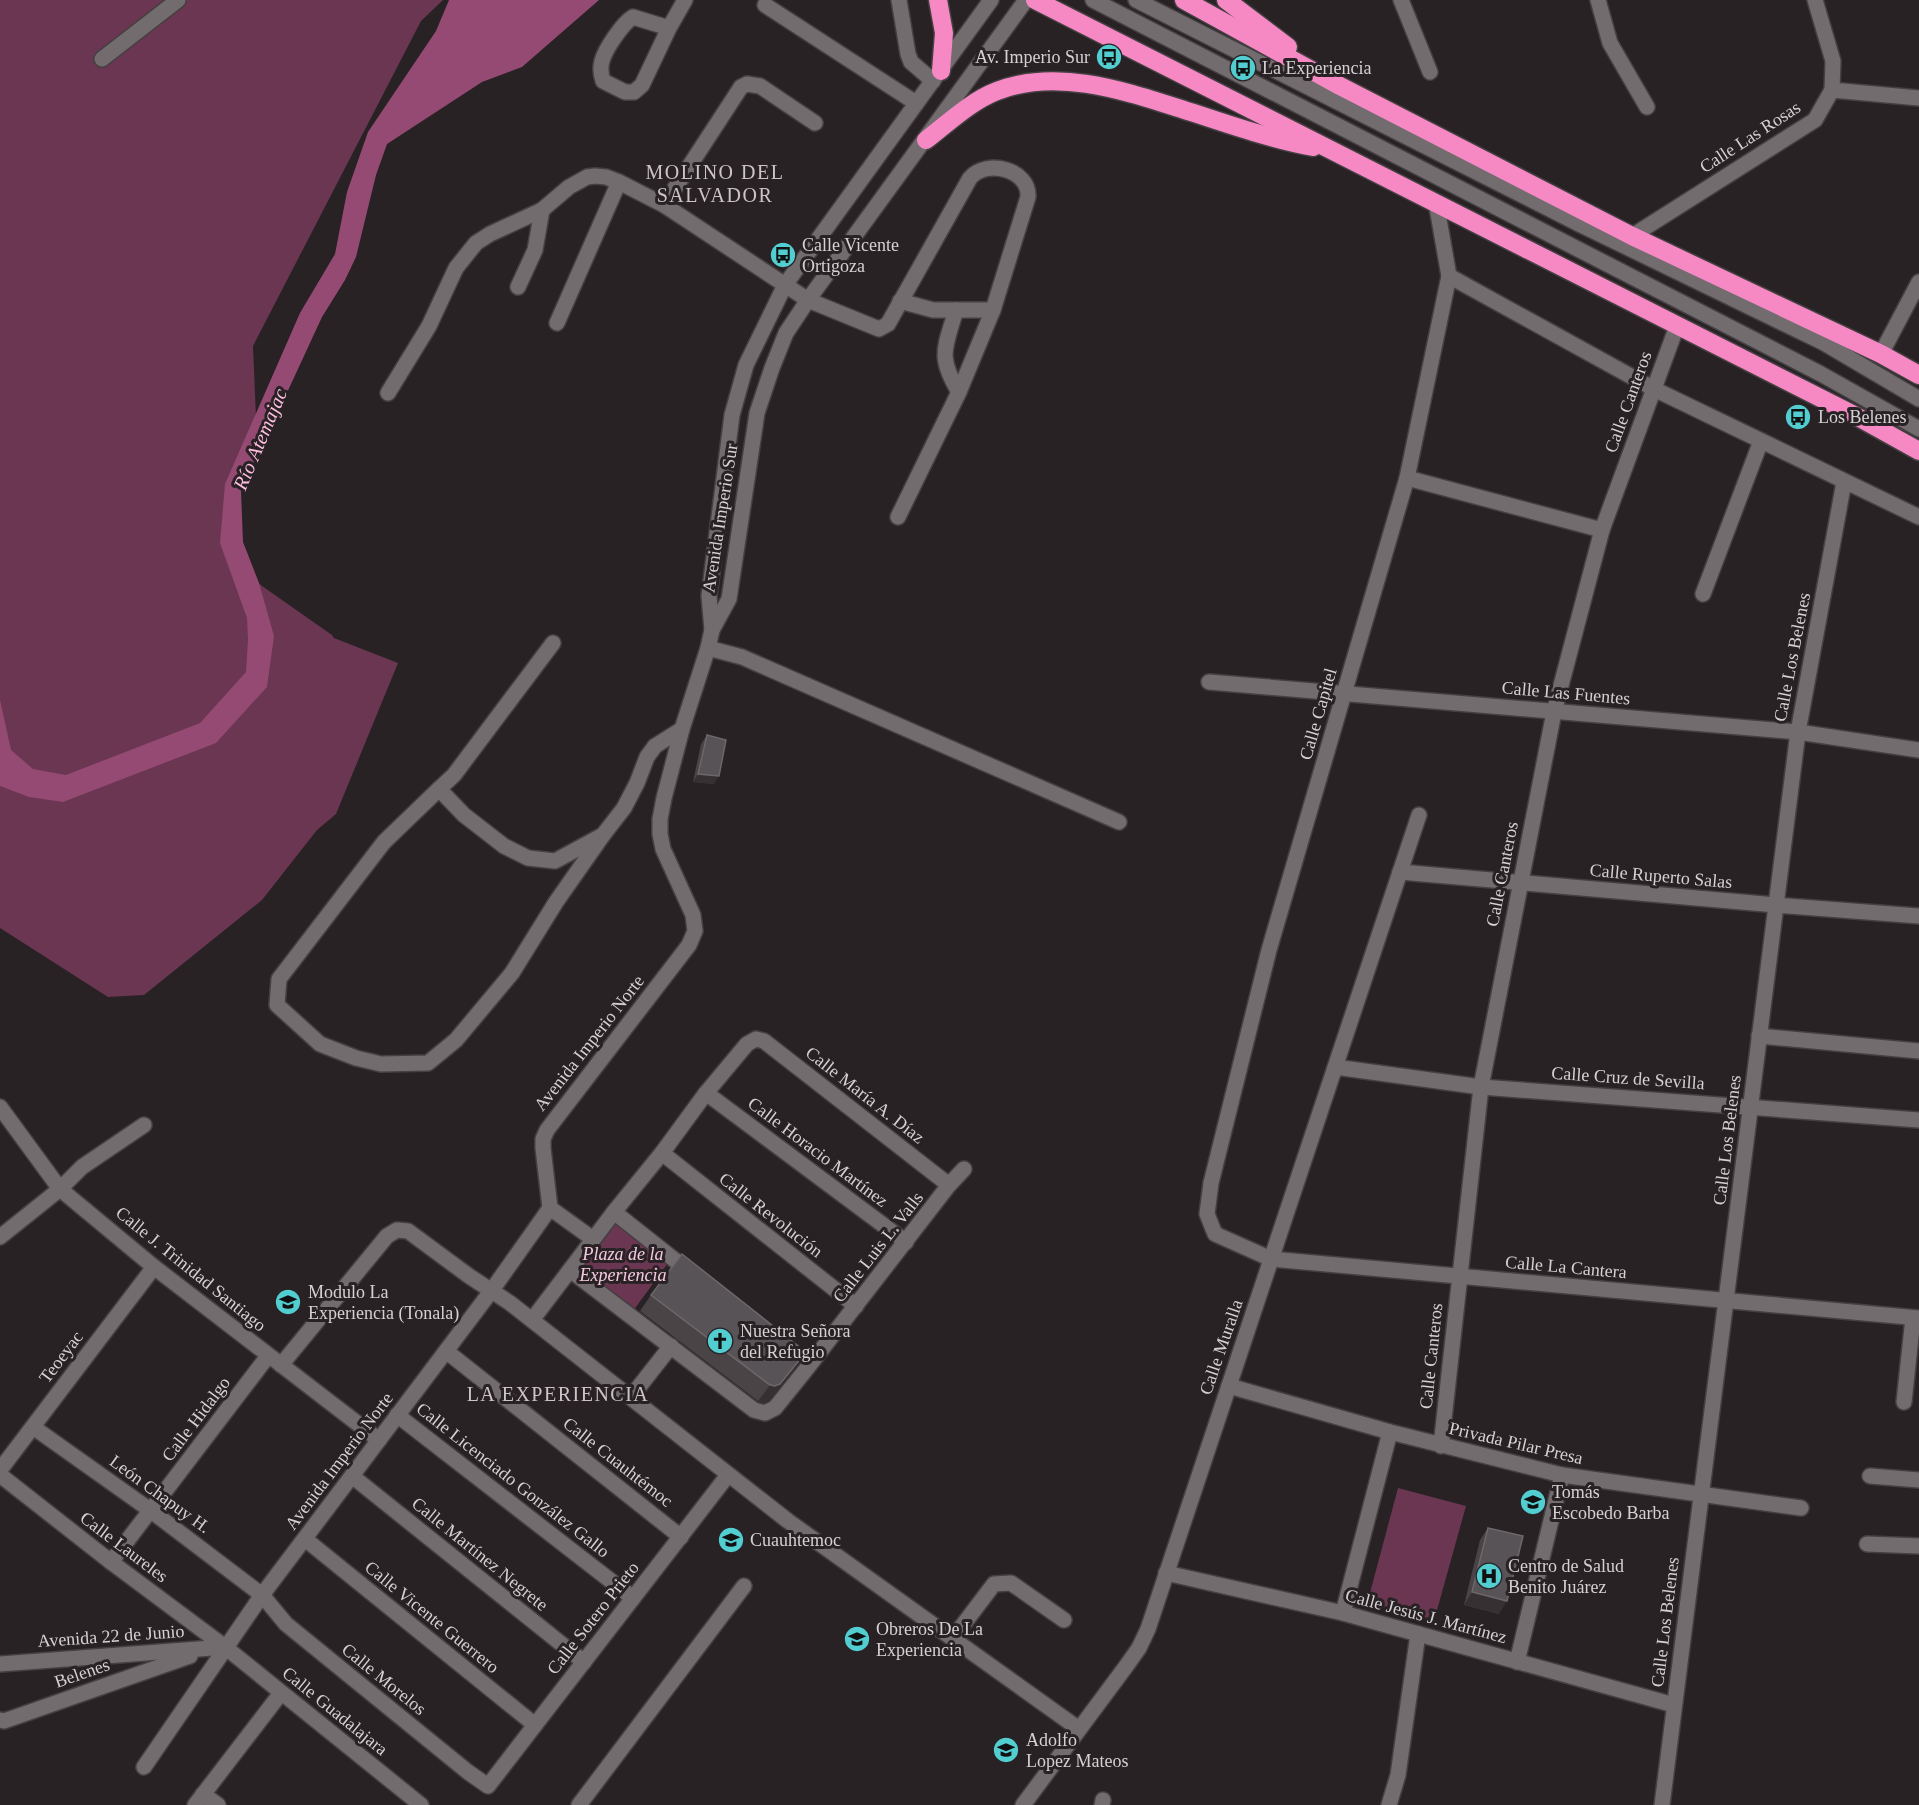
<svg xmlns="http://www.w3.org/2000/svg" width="1919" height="1805" font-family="'Times New Roman',serif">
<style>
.green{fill:#6a3652}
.water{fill:#954a73}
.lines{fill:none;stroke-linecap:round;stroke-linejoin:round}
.minor-casing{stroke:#443f41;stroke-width:18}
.highway-casing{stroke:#443f41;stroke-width:21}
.minor{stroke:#726c6f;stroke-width:15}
.highway{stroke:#f688c4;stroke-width:18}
.wall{fill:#4a4447}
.shaded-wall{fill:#363033}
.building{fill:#585356;stroke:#6c6769;stroke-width:1.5}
.labels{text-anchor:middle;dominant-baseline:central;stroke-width:6;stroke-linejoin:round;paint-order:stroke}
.poi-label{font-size:18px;fill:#d5d1d3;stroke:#282225;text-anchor:start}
.street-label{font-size:18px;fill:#d5d1d3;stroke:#282225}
.park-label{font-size:18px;font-style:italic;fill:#f6c9df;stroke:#282225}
.neighbourhood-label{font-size:20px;letter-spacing:1.5px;fill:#ccc4c8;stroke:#282225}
.water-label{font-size:20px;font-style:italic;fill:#febdde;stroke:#282225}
</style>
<rect width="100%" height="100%" fill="#282225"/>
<g class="green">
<path d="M0,0h443l-22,21 -168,325 4,95 -23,69v52l28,24 70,49 2,3 64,25 -62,151 -19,16 -55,70 -118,95 -36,2 -108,-69z"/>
<path d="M617,1214l51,49 -35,48 -58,-42z"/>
<path d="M1398,1488l68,18 -32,115 -67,-17z"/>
</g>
<path class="water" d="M449,0h150l-77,67 -40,15 -95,62 -11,31 -20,82 -11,23 -23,37 -81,175 2,50 16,41 15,53 -7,51 -51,56 -153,59 -34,-5 -29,-11v-86l11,50 22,19 33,6 134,-52 46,-51 2,-32 -1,-22 -27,-75 5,-59 75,-171 35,-59 12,-62 21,-60 68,-101z"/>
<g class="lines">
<g class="minor-casing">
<g id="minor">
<path d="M899,0l9,54 3,8 22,19"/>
<path d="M1093,0l728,374 98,55"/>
<path d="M1136,0l443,224 245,119 95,56"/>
<path d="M1401,0l29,72"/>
<path d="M1598,0l12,43 37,64"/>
<path d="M765,5l151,98"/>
<path d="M669,28l-36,-11c-10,6 -28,32 -31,44 -2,7 -1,14 1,20l22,11h9l8,-7 27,-57 16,-28"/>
<path d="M102,59l76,-59"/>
<path d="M1832,90l87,8"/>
<path d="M1436,202l13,74 -42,202 -138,472 -58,233 -4,31 8,20 56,25 648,59"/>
<path d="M664,205l77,-118 6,-3 13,2 55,37"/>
<path d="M1632,236l183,-116 17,-30 1,-29 -18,-61"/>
<path d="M1449,276l205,113 265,128"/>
<path d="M518,287l17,-37 7,-40"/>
<path d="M900,301l33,9h60"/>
<path d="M956,310c-11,38 -19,46 3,82"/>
<path d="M557,323l62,-141"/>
<path d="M1881,354l38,-72"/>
<path d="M388,393l41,-67 27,-58 20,-25 14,-9 52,-24 27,-23 18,-10 8,-1 11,1 13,5 45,23 144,95 71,29 9,-5 82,-146c17,-20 60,-8 58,19l-35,113 -34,82 -61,125"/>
<path d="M1407,478l195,52"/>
<path d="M1703,594l58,-153"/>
<path d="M712,630l-3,-34 23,-181 14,-50 39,-80 206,-285"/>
<path d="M553,643l-99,132 -15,14 25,26 40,31 24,12 27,3 48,-26 21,-27 13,-25 10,-26 8,-11 27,-17"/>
<path d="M708,648l34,9 377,165"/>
<path d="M1209,682l589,50 121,18"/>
<path d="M439,789l-55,53 -105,137 -2,26 43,39 36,14 25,6 47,-1 28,-23 56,-67 44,-71 47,-67"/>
<path d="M1400,872l376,33 143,11"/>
<path d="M1759,1036l160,15"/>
<path d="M1335,1067l146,20 438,33"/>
<path d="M706,1093l200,149"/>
<path d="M0,1107l60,82 94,78 225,173"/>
<path d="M662,1153l194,153"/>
<path d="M550,1208l43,31"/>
<path d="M614,1212l77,61"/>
<path d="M0,1237l60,-48 22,-22 62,-42"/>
<path d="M570,1270l184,140 11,3 10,-5 33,-41 141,-182 15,-16"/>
<path d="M532,1320l82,-108 48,-59 44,-60 41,-49 9,-5 8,2 185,144"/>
<path d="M446,1351l235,186"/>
<path d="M281,1365l106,-129 10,-6 11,1 61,45 41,27 278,218 291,208"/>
<path d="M1229,1386l161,46 172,43 239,33"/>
<path d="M631,1397l40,-51"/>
<path d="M1904,1402l9,-84"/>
<path d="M397,1415l236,183"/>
<path d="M33,1427l117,83 112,85 24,29 182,148 20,14 240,-311"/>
<path d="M1441,1446l40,-359 73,-375 48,-182 75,-204"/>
<path d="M0,1470l154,-203"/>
<path d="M0,1475l111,87 114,85 196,158"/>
<path d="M352,1476l232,186"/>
<path d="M1870,1476l49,4"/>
<path d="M305,1539l230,186"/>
<path d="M1867,1544l52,2"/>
<path d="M111,1562l157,-206"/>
<path d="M1166,1573l177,40 331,92"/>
<path d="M1343,1613l47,-181"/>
<path d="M953,1638l41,-54 17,-1 53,37"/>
<path d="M1517,1662l45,-187"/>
<path d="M0,1664l225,-17"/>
<path d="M0,1720l4,1 186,-65"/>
<path d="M144,1767l118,-172 230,-305 58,-82 -7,-60v-9l4,-9 142,-185 6,-14 -2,-16 -30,-66 -3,-15v-15l4,-21 18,-69 26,-81 4,-18 17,-31 28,-186 15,-45 14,-35 22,-33 218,-300"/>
<path d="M203,1794l15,11"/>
<path d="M195,1805l86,-112"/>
<path d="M579,1805l165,-219"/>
<path d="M1023,1805l104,-140 12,-17 9,-19 271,-814"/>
<path d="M1102,1805l1,-5"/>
<path d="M1389,1805l9,-30 20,-141"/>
<path d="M1662,1805l136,-1073 46,-250"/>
</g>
</g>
<g class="highway-casing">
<g id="highway">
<path d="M938,0l6,33 -3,38"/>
<path d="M1035,0l821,416 63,35"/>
<path d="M1184,0l156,86 292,150 249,118 38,21"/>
<path d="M1226,0l62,47"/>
<path d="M926,140c22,-17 45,-39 71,-49 64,-25 136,3 197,22 39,13 78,26 119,34"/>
</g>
</g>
<use href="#minor" class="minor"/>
<use href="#highway" class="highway"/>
</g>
<g class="wall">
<path d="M707,735l7,49 -21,-2 8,-38z"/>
<path d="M651,1295l143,74 -25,31 -5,3 -6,-2 -118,-90z"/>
<path d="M1488,1528l11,86 -35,-9 16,-65z"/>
</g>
<g class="shaded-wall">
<path d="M698,774l21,2 -5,8 -21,-2z"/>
<path d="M806,1352l-12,17 -25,31 -5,3 -6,-2 12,-16z"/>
<path d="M1472,1592l35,9 -8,13 -35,-9z"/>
</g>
<g class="building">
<path d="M707,735l19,5 -7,36 -21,-2z"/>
<path d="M682,1254l124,98 -26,32 -5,2 -5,-1 -119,-90z"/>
<path d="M1488,1528l35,8 -16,65 -35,-9z"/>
</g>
<defs>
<g id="bus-disc" transform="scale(1.35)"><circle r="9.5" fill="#52cdd0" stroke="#282225"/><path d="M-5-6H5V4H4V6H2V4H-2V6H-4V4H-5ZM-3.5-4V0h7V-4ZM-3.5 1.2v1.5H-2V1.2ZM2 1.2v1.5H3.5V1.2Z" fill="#111"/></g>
<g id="university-disc" transform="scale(1.35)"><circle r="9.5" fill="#52cdd0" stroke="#282225"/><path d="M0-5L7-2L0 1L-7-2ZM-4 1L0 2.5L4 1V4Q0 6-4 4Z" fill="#111"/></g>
<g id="church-disc" transform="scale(1.35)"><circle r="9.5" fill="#52cdd0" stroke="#282225"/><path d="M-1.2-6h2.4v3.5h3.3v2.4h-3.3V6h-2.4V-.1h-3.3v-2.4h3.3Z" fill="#111"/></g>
<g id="school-disc" transform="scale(1.35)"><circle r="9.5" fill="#52cdd0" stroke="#282225"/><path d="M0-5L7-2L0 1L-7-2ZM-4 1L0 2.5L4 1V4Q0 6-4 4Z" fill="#111"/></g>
<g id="hospital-disc" transform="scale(1.35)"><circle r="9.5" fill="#52cdd0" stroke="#282225"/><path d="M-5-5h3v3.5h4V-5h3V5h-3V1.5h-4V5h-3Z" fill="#111"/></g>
</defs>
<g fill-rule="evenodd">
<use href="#bus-disc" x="1109" y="57"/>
<use href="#bus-disc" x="1243" y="68"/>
<use href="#bus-disc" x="783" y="255"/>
<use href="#bus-disc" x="1798" y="417"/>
<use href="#university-disc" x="288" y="1302"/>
<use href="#church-disc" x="720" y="1341"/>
<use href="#school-disc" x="1533" y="1502"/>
<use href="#school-disc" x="731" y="1540"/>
<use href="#hospital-disc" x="1489" y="1576"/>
<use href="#school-disc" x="857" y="1639"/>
<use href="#school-disc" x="1006" y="1750"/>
</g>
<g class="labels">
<g class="poi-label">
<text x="1090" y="57" text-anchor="end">Av. Imperio Sur</text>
<text x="1262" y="68">La Experiencia</text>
<text x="802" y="245">Calle Vicente<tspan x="802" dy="21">Ortigoza</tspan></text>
<text x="1818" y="417">Los Belenes</text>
<text x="308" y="1292">Modulo La<tspan x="308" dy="21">Experiencia (Tonala)</tspan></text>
<text x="740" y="1331">Nuestra Señora<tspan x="740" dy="21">del Refugio</tspan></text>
<text x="1552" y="1492">Tomás<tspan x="1552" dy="21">Escobedo Barba</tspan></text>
<text x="750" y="1540">Cuauhtemoc</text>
<text x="1508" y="1566">Centro de Salud<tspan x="1508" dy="21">Benito Juárez</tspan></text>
<text x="876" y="1629">Obreros De La<tspan x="876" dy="21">Experiencia</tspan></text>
<text x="1026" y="1740">Adolfo<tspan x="1026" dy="21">Lopez Mateos</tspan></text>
</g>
<g class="street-label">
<text transform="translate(1750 137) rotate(-33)">Calle Las Rosas</text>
<text transform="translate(1628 402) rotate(-70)">Calle Canteros</text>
<text transform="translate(720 518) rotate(-81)">Avenida Imperio Sur</text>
<text transform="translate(1792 657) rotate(-79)">Calle Los Belenes</text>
<text transform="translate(1566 693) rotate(5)">Calle Las Fuentes</text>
<text transform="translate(1318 714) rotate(-74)">Calle Capitel</text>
<text transform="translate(1502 874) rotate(-79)">Calle Canteros</text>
<text transform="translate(1661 876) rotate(5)">Calle Ruperto Salas</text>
<text transform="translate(589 1043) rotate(-52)">Avenida Imperio Norte</text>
<text transform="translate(1628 1078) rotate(4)">Calle Cruz de Sevilla</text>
<text transform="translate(865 1095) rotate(38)">Calle María A. Díaz</text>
<text transform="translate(1727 1140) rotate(-83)">Calle Los Belenes</text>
<text transform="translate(818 1152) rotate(37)">Calle Horacio Martínez</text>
<text transform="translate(771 1215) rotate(38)">Calle Revolución</text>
<text transform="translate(878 1247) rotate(-52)">Calle Luis L. Valls</text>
<text transform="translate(1566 1267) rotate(5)">Calle La Cantera</text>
<text transform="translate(191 1269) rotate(39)">Calle J. Trinidad Santiago</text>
<text transform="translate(1221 1347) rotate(-71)">Calle Muralla</text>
<text transform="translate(1431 1356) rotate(-84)">Calle Canteros</text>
<text transform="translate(61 1357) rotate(-53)">Teoeyac</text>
<text transform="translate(196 1419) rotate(-53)">Calle Hidalgo</text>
<text transform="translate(1516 1443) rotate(13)">Privada Pilar Presa</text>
<text transform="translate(339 1461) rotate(-53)">Avenida Imperio Norte</text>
<text transform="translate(618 1462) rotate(38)">Calle Cuauhtémoc</text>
<text transform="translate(513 1480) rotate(38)">Calle Licenciado González Gallo</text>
<text transform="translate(160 1494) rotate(36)">León Chapuy H.</text>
<text transform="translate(124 1547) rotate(37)">Calle Laureles</text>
<text transform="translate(480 1554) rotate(39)">Calle Martínez Negrete</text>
<text transform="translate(1426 1616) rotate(15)">Calle Jesús J. Martínez</text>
<text transform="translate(432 1617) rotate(39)">Calle Vicente Guerrero</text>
<text transform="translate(593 1618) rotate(-52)">Calle Sotero Prieto</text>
<text transform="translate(1665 1622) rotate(-83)">Calle Los Belenes</text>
<text transform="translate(111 1636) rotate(-4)">Avenida 22 de Junio</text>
<text transform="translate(82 1673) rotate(-19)">Belenes</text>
<text transform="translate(384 1679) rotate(39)">Calle Morelos</text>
<text transform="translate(335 1711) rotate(39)">Calle Guadalajara</text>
</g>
<g class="park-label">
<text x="623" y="1254">Plaza de la<tspan x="623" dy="21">Experiencia</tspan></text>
</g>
<g class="neighbourhood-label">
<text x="715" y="172">MOLINO DEL<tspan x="715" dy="23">SALVADOR</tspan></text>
<text x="558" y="1394">LA EXPERIENCIA</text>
</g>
<g class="water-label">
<text transform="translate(260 439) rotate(-67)">Río Atemajac</text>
</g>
</g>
</svg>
